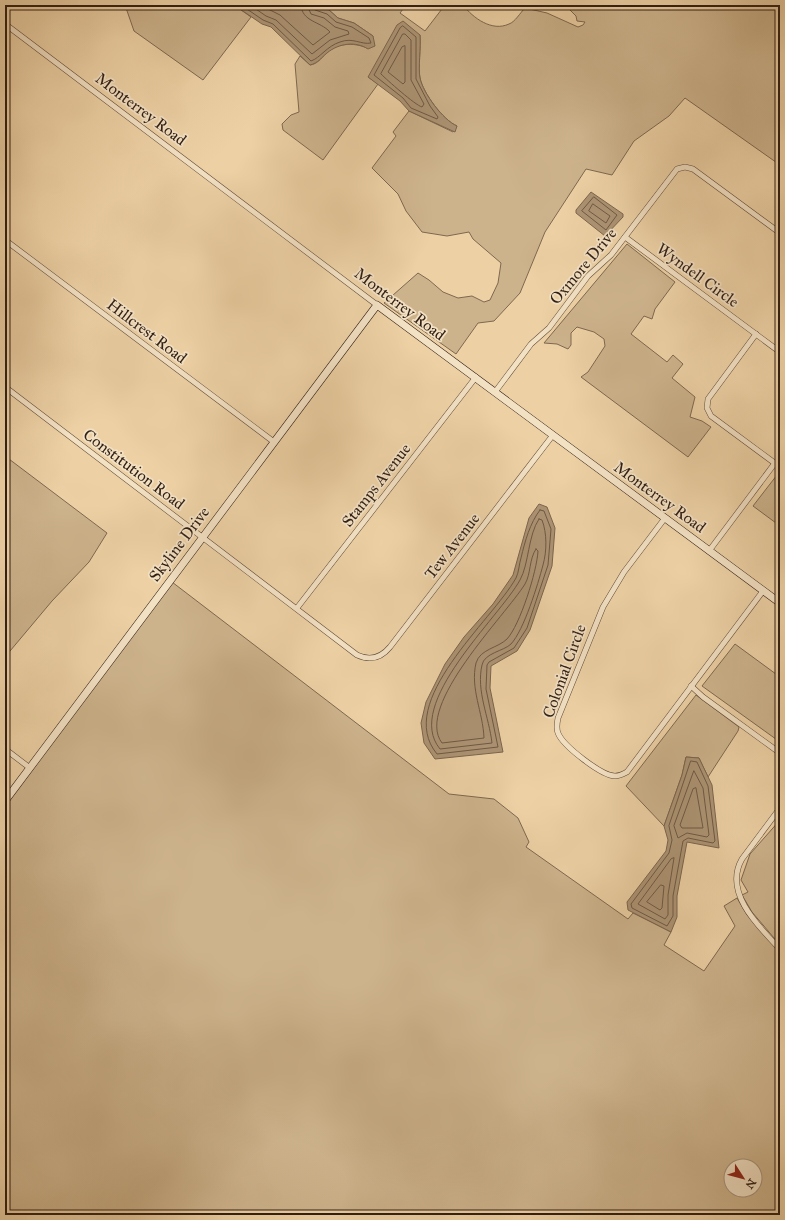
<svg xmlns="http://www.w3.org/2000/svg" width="785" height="1220" font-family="'IM FELL Great Primer',serif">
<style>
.green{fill:#cdb38c;stroke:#7e6850;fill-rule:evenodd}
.water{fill:#ad9474;stroke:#7b654e}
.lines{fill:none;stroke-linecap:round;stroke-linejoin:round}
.shore{stroke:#6e5944;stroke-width:1}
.street-casing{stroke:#5f4b38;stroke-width:6}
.secondary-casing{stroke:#301e14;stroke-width:8}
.street{stroke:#f3e1c4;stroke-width:5}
.secondary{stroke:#f3e1c4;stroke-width:7}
.labels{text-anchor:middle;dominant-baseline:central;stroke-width:3.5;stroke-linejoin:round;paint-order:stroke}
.street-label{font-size:16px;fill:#301e14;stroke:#f3e1c4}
</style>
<rect width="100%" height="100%" fill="#edd1a5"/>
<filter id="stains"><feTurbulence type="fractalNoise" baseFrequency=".005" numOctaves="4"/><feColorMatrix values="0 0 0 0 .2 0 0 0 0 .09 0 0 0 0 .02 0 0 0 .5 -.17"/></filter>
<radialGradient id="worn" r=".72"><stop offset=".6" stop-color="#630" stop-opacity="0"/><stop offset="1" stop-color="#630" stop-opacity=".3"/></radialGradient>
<g class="green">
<path d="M125,5h109l17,12 -48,63 -69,-49z"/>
<path d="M312,5h84l7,4 -3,4 25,18 20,-26h18c10,13 29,27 46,19 6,-2 11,-11 16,-16l22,5 31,14 5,-2 2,-3 -8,-1 -1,-5 -11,-11h215v160l-95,-67 -16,18 -35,25 -22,34 -26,-6 -41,63 -25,61 -26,28 -16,2 -22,31 -72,-51 34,-30 11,7 14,12 15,6 14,-2 12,6 6,-2 8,-17 3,-20 -28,-24 -4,-7 -22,4 -25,-4 -16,-21 -8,-17 -26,-26 24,-32 -3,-4 16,-21 44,21 4,-6c-14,-6 -34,-33 -37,-48 -2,-10 1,-31 0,-43l-52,42 10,7 -55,76 -40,-30 -1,-6 9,-9 8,-3 -4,-48 5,-8 10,9c7,-1 11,-6 15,-11 12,-11 28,-12 42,-6l6,-12 -19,-13 -16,-5 -9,-8z"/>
<path d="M627,244l48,38 -20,27 -3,10 -8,-3 -13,18 36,28 6,-7 10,9 -11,14 23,19 -5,20 12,4 9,6 -23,30 -107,-80 7,-5 17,-26 -1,-7 -10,-7 -17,-5 -6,6v12l-3,4 -11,-5 -13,-1z"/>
<path d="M5,456l102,77 -18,29 -37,39 -47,56z"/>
<path d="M777,475l3,3v48l-27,-20z"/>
<path d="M172,582l277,212 45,5 24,19 11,24 -3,5 102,72 5,-6 38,19 -7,13 40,26 31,-45 -11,-20 13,-8 10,17 33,38v262h-775v-409zM731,1166h24v24h-24z"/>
<path d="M735,644l45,33v65l-78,-56z"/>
<path d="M696,695l43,32 -1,4 -30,46 -9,-19 -13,-1 -4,18 -18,51 -38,-40z"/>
<path d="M780,820v125l-28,-33 -10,-17 6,-3 -7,-12 9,-26z"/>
</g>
<g class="water">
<path d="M234,5h78l17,5 9,8 16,5 19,13 2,10 -7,3c-12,-8 -29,-6 -41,4 -6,5 -9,10 -17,12l-39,-38 -9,-3z"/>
<path d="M403,21l17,14c1,12 -2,34 0,43 3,15 23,42 37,48l-2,6 -46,-21 -9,-10 -32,-24 29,-52z"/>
<path d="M591,192l32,22v3l-18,19 -29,-23v-3z"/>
<path d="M539,504l8,3 8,21 -3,38 -22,64 -13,21 -26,15 -1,22 13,64 -68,7 -11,-16 -3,-20 5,-21 19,-38 19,-27 29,-33 20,-29 16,-57z"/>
<path d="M686,757l13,1 13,27 7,63 -32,-6 -10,54v21l-6,15 -43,-22 -1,-8 39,-51 2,-11 -4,-14 18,-51z"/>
</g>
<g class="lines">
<g class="shore">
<path d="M241,5l22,15 10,4 38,37c9,-3 16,-15 29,-19 13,-5 21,3 31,1l-2,-5 -17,-11 -16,-5 -9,-8 -12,-4 -3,-5"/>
<path d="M250,5l16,11 10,4 36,34 18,-14 19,-6 -1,-3 -13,-4 -11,-9 -13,-4 -4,-9"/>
<path d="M260,5l20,10 33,30 17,-13c-10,-11 -28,-10 -29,-27"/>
<path d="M403,26l13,11v42l14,27 8,11 -1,2 -26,-11 -8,-10 -29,-23 26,-47z"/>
<path d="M403,34h2l6,6v40l13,24 -2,3c-7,-2 -35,-27 -41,-33z"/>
<path d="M405,46v36l-2,2 -15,-12 14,-25z"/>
<path d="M594,197l23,18 -11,15 -24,-19z"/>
<path d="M593,204l17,12 -4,7 -17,-12z"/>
<path d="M540,510l4,1 7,18 -3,36 -21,63 -13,20 -25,14 -2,3 -1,24 12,58 -61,7c-43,-52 55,-133 79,-176 3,-6 3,-14 5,-20 4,-17 9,-35 19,-48z"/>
<path d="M539,519l3,1c5,13 5,31 1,45 -5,19 -19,65 -32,79 -7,7 -27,9 -29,21 -6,26 7,52 10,78l-52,6c-37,-45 59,-131 80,-169 9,-16 8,-45 19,-61z"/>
<path d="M536,549l2,2c-1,20 -18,74 -31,88 -9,9 -27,10 -31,24 -6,26 7,49 8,75l-42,5c-28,-37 64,-128 83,-159 6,-10 4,-25 11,-35z"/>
<path d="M691,761l6,1 11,24 7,55 -2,2 -25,-5 -5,3 -10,55v20l-6,10 -35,-18 -1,-4 38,-51 3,-13 -3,-14z"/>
<path d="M694,771l9,17 6,47 -2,2 -20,-4 -9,5 -4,-12z"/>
<path d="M696,788l7,40h-21l-2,-3 13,-36z"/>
<path d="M674,858l-6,37v20l-3,4 -27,-15 33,-45z"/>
<path d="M661,885l3,1 -2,22 -2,2 -13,-8z"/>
</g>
<g class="street-casing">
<g id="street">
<path d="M5,24l372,281"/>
<path d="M625,237l155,115"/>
<path d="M5,240l269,202"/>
<path d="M756,334l-48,65 -1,9 4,8 69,51"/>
<path d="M5,387l352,268c13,6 24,3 33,-8l163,-212"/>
<path d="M495,392l36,-48 18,-16 39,-52 23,-21 66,-86 8,-2 8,2 87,64"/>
<path d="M665,518l-41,54 -21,35 -45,111c-1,5 -2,10 0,15 5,13 44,43 57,43 5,0 8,-2 12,-4l136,-181"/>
<path d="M709,551l66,-88"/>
<path d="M297,608l179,-231"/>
<path d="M691,686l12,11 77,56"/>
<path d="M5,749l25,19"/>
<path d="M780,808l-38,51c-19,33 16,67 38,90"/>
</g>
</g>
<g class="secondary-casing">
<path id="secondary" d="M5,801l372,-496 403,298"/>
</g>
<use href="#street" class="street"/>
<use href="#secondary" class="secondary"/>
</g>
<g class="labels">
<g class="street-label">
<text transform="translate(141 109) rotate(37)">Monterrey Road</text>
<text transform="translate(583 266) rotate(-50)">Oxmore Drive</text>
<text transform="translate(698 275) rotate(36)">Wyndell Circle</text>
<text transform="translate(400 304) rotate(37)">Monterrey Road</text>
<text transform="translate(147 331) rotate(37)">Hillcrest Road</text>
<text transform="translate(134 469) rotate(37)">Constitution Road</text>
<text transform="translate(376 485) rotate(-52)">Stamps Avenue</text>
<text transform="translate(660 497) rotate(36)">Monterrey Road</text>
<text transform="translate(179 544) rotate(-53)">Skyline Drive</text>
<text transform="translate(452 546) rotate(-52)">Tew Avenue</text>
<text transform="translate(564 671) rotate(-70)">Colonial Circle</text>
</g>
</g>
<rect width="785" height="1220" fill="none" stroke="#edd1a5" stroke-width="20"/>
<rect x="6" y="6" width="773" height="1208" fill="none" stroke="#301e14" stroke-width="2"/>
<rect x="10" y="10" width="765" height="1200" fill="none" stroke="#301e14"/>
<g transform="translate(743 1178) rotate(126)"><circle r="19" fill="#f3e1c4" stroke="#a5937e"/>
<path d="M0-3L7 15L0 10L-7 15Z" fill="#8f2418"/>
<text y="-6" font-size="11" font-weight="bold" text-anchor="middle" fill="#301e14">N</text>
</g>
<rect width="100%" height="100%" filter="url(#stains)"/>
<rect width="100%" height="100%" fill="url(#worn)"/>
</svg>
